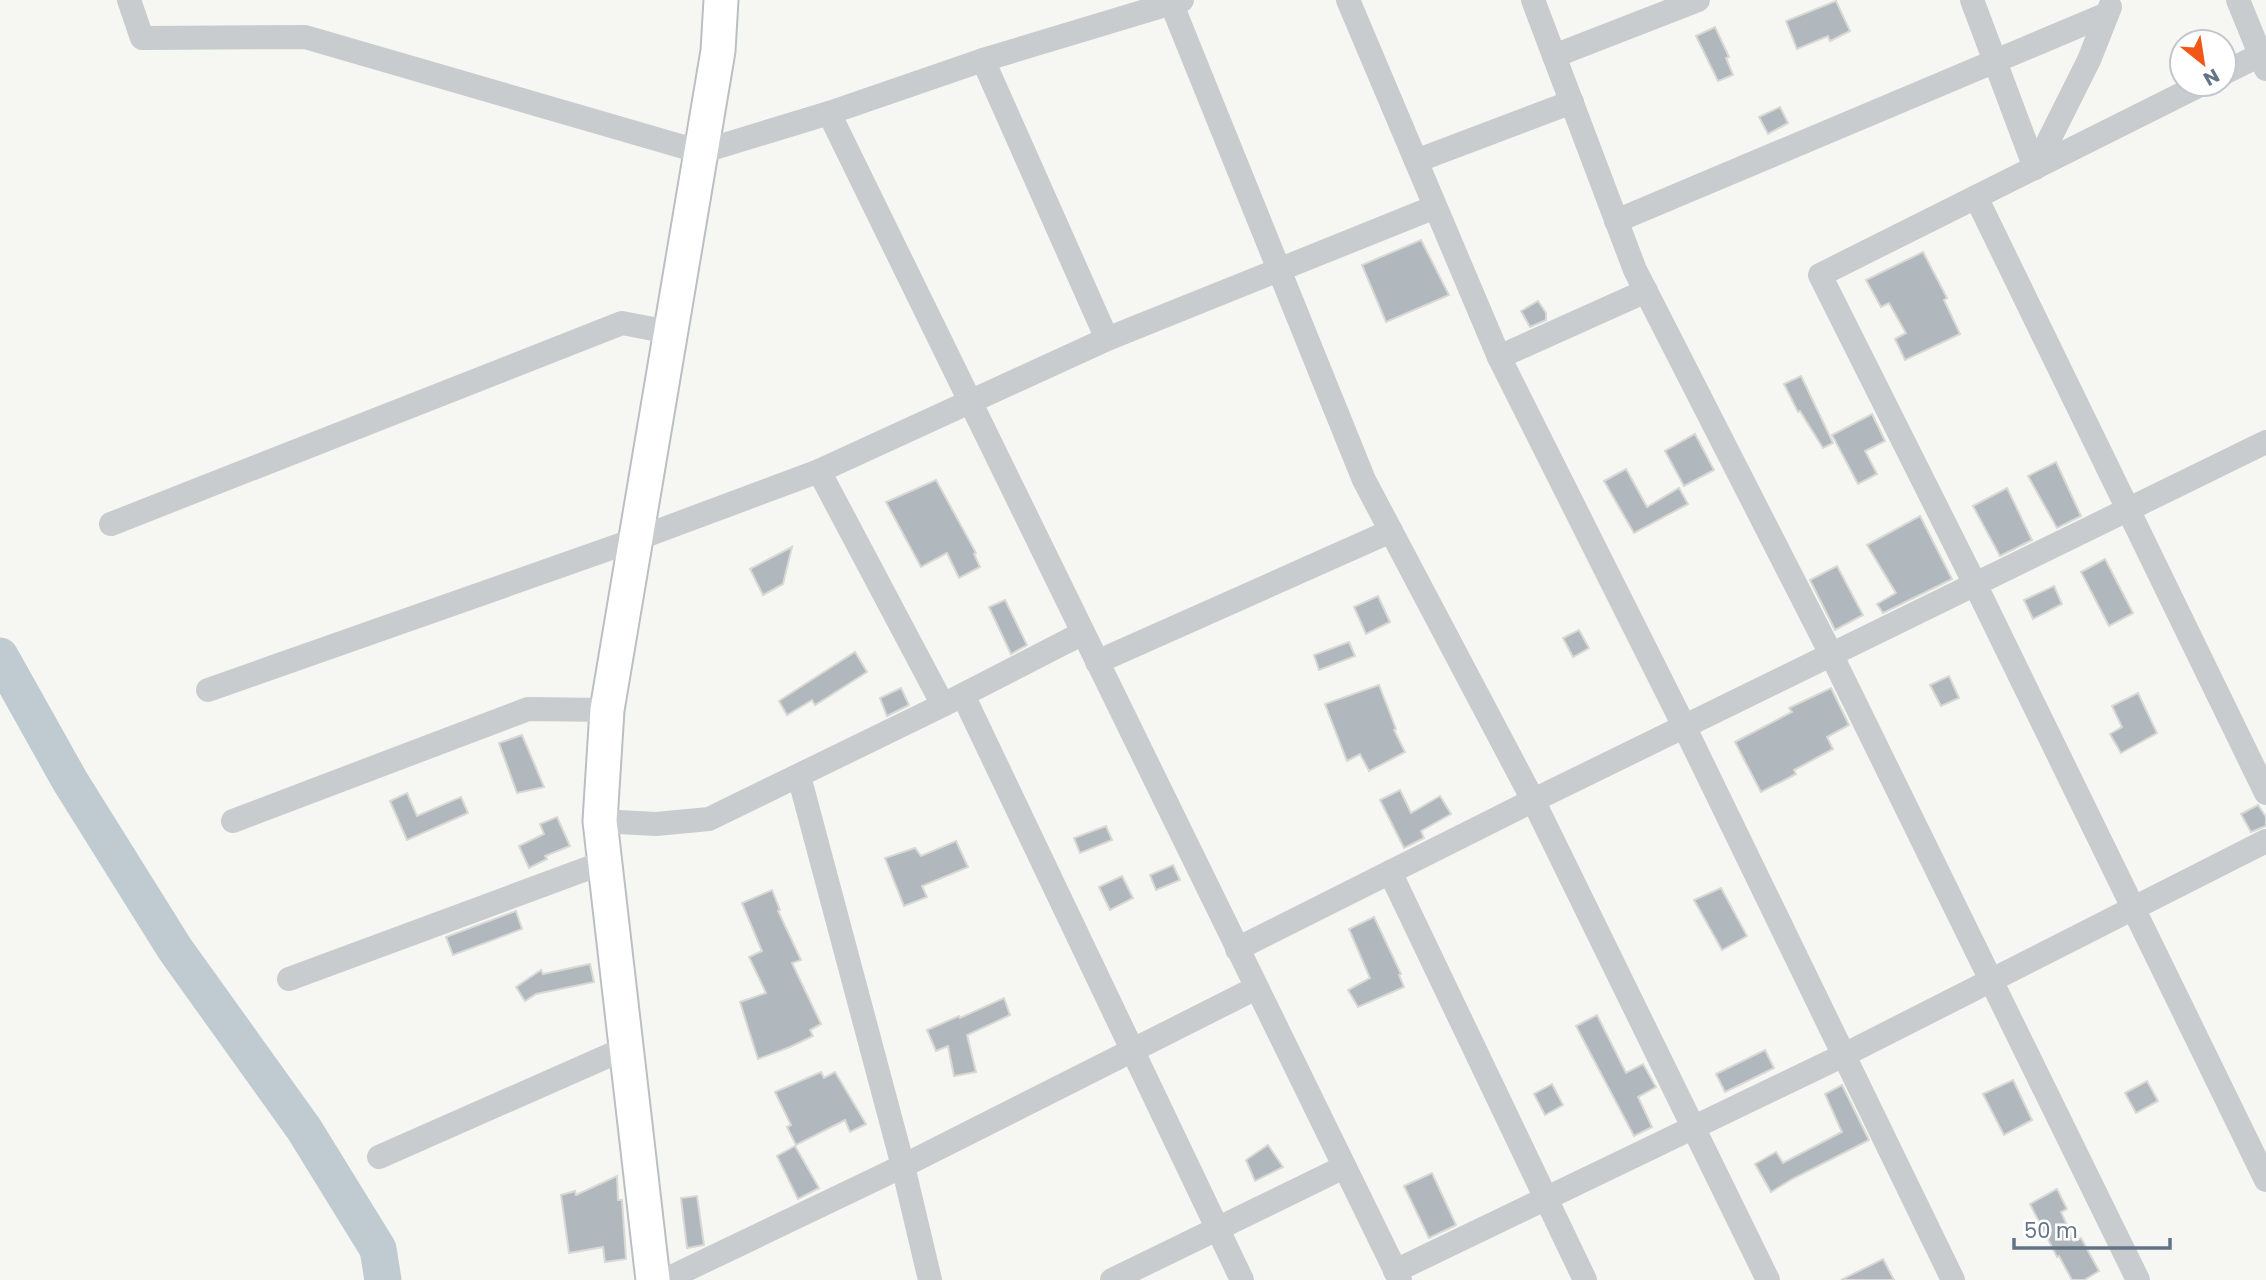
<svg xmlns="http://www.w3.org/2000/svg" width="2266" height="1280" font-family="Poppins,sans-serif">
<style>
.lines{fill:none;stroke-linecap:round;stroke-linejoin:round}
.river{stroke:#bfcbd1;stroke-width:37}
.building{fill:#b0b7bd;stroke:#d8d8d5;stroke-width:2}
.secondary-casing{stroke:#babfc4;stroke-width:37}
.street{stroke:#c9cccf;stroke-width:24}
.secondary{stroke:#fff;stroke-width:33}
</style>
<rect width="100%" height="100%" fill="#f6f7f3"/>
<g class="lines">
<path class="river" d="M0,656l70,125 105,168 129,180 74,120 5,31"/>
</g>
<g class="building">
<path d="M1836,1l14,30 -20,10 -2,-5 -31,13 -11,-28z"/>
<path d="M1715,27l14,30 -3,1 7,17 -15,6 -22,-45z"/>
<path d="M1780,107l8,16 -20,11 -9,-17z"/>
<path d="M1421,240l28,55 -63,27 -24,-57z"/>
<path d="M1923,252l24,46 -3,2 16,34 -55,26 -10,-21 11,-6 -17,-30 -8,4 -15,-27z"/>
<path d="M1538,301l8,12v7l-16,7 -9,-16z"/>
<path d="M1801,376l32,67 -10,5 -23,-37 -2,1 -14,-28z"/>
<path d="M1872,414l13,27 -20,10 12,23 -19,10 -26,-49z"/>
<path d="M1695,434l19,36 -30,16 -19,-35z"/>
<path d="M2056,462l25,54 -24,12 -29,-52z"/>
<path d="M1626,469l21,38 32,-19 9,16 -54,29 -30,-52z"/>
<path d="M936,480l40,73 -2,1 6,13 -21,11 -12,-25 -26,14 -35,-65z"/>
<path d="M2007,488l25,52 -32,16 -27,-50z"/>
<path d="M1920,516l32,63 -69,34 -6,-9 19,-11 -29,-48z"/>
<path d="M792,547l-9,37 -20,11 -13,-26z"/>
<path d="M2105,559l28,54 -24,13 -28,-54z"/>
<path d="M1837,566l26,49 -28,15 -25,-50z"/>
<path d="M2054,586l8,18 -29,15 -9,-19z"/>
<path d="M1378,596l12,26 -24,12 -12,-27z"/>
<path d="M1005,600l22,45 -16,9 -22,-47z"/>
<path d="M1579,630l10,18 -16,9 -10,-19z"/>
<path d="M1349,642l6,14 -36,14 -5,-15z"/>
<path d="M855,652l12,20 -52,33 -3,-5 -25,15 -8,-14z"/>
<path d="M1949,676l10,22 -18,8 -11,-21z"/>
<path d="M1379,685l17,44 -2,1 11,22 -36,19 -9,-17 -13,7 -22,-57z"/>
<path d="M901,688l8,17 -22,11 -7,-18z"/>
<path d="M1831,688l18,37 -22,12 6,12 -39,21 2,4 -35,18 -26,-50 57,-30 -3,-4z"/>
<path d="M2138,693l19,40 -36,20 -11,-19 12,-7 -10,-21z"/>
<path d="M522,735l22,52 -27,6 -18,-50z"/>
<path d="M1400,790l11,23 29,-17 11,18 -30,17 3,7 -20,10 -24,-48z"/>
<path d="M407,793l10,23 44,-19 7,16 -61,27 -17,-39z"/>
<path d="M2258,805l8,12v9l-15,6 -10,-18z"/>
<path d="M557,817l13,29 -25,10 2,3 -18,9 -10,-22 25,-12 -4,-10z"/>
<path d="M1106,826l6,14 -32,13 -6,-15z"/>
<path d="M956,841l12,26 -46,19 5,11 -23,9 -19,-48 30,-10 6,8z"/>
<path d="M1173,865l7,15 -24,10 -6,-15z"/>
<path d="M1122,876l11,22 -23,12 -11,-23z"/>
<path d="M1721,888l26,48 -25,14 -28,-50z"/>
<path d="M772,890l8,20 -2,1 23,49 -9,3 29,61 -11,6 3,6 -23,11 -32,12 -18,-57 26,-9 -17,-36 13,-6 -20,-48z"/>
<path d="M516,911l6,18 -69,26 -7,-18z"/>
<path d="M1374,917l27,57 -2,1 5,12 -46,20 -10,-17 22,-12 -21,-49z"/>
<path d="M590,964l4,18 -58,12 -11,7 -9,-14 25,-17 2,4z"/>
<path d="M1004,998l6,17 -43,20 9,37 -22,4 -6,-30 -12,5 -9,-21 32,-14 1,2z"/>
<path d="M1597,1015l29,58 17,-9 13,23 -18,10 14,30 -18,9 -58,-110z"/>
<path d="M1765,1050l9,18 -49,24 -9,-18z"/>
<path d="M821,1072l3,6 11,-6 31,52 -16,8 -5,-12 -49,25 -9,-18 4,-2 -16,-33z"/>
<path d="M2013,1080l19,40 -28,15 -21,-41z"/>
<path d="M2147,1081l11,20 -22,12 -11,-20z"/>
<path d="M1552,1084l11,21 -18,10 -11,-21z"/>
<path d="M1842,1085l27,55 -77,39 -21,13 -16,-28 21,-12 7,11 59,-31 -17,-38z"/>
<path d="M1268,1145l15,22 -28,14 -9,-21z"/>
<path d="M795,1146l24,42 -21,11 -21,-43z"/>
<path d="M1432,1173l24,52 -27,13 -25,-52z"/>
<path d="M617,1176l1,24h4l4,59 -21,3 -2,-15 -34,6 -8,-58 14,-4 1,4z"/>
<path d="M2057,1189l10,20 -6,3 13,29 7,-3 18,33 -15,9h-12l-13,-24 -2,1 -27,-53z"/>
<path d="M697,1196l7,49 -17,3 -6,-50z"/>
<path d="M1883,1259l11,21h-53z"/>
</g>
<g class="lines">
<g class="secondary-casing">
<path id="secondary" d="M653,1280l-53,-459 7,-111 111,-659 3,-51"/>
</g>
<g class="street">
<path d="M129,0l13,38 163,-1 396,115 128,-39 154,-53 199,-60"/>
<path d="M1170,0l194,480 169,320 235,480"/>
<path d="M1348,0l151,357 185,369 269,554"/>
<path d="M1533,0l102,270 196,384 307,626"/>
<path d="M1972,0l63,168"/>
<path d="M2238,0l28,69"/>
<path d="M1554,56l144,-56"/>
<path d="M983,60l124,279"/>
<path d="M2224,73l42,-21"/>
<path d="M2202,84l-382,191 155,309 291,596"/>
<path d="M829,113l571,1167"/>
<path d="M1416,161l156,-59"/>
<path d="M2035,168l54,-108 21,-53"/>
<path d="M1976,197l290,596"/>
<path d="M1616,221l491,-207"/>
<path d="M1499,357l147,-66"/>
<path d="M819,471l124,234"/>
<path d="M111,524l511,-201 47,9"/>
<path d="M1097,662l294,-131"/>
<path d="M208,690l426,-150 185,-69 288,-132 328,-132"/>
<path d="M963,695l279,585"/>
<path d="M799,776l104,390 27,114"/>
<path d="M233,821l295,-112 79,1"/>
<path d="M600,821l56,3 53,-5 234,-114 140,-72"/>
<path d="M1390,872l195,408"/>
<path d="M1237,949l305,-153 724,-354"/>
<path d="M289,979l316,-117"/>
<path d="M379,1157l247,-109"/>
<path d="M1395,1271l449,-216 422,-214"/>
<path d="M665,1280l238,-114 353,-178"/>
<path d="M1112,1280l232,-113"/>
</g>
<use href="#secondary" class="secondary"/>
</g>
<g transform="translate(2203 63) rotate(150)"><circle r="33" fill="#ffffff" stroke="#c1c7cf" stroke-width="2"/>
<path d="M0-5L12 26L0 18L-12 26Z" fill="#f35717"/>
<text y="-10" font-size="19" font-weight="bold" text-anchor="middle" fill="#637487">N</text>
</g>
<path d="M2014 1238v10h156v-10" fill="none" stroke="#637487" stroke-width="3.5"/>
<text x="2024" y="1238" font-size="21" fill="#637487" stroke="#ffffff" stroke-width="5" paint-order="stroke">50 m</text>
</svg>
